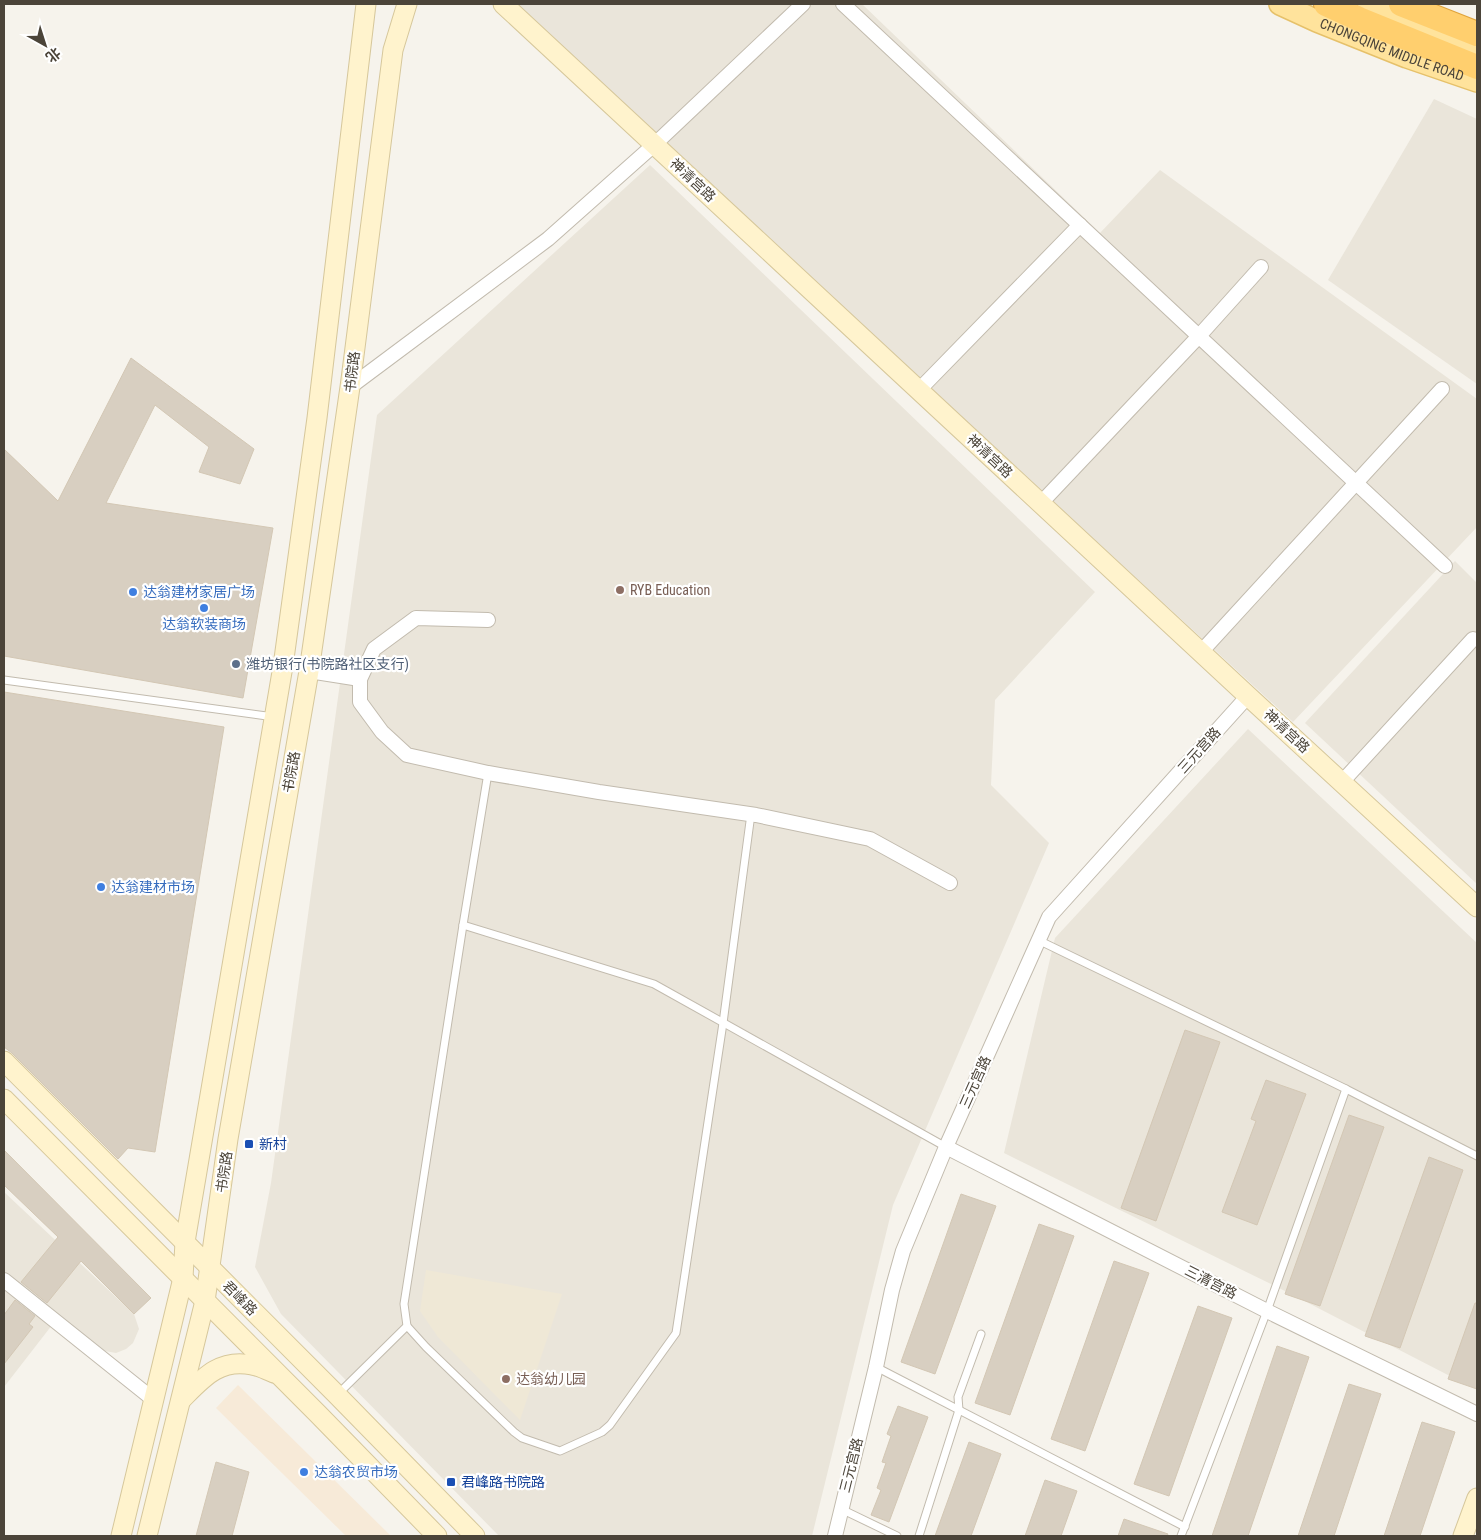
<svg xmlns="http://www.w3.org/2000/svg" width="1481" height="1540" font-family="'Roboto Condensed','Noto Sans SC',sans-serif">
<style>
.residential{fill:#eae5da}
.commercial{fill:#f7ead8}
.education{fill:#efe8d6}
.building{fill:#d8cfc1;stroke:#d3c7b4}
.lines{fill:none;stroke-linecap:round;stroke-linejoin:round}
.lane-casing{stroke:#c2bbae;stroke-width:9}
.street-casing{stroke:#c2bbae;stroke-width:16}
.secondary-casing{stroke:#d6c79b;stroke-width:21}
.primary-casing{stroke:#e6c16a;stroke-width:24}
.highway-casing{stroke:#e0a43c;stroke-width:26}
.lane{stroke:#fff;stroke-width:7}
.street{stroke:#fff;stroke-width:14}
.secondary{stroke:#fff3cd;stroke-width:19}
.primary{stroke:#ffe39c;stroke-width:21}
.highway{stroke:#ffcf6e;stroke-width:24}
.education-dot{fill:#8d6e63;stroke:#fff;stroke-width:2}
.shop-dot{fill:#3f7fe0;stroke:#fff;stroke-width:2}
.service-dot{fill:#5c6f8a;stroke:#fff;stroke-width:2}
.transit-dot{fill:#1a4fb4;stroke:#fff;stroke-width:2}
.labels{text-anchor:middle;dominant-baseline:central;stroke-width:4.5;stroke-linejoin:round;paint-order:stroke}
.street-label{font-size:14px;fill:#4b4439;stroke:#fff}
.education-label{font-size:14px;fill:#785e54;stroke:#fff;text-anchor:start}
.shop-label{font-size:14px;fill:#366cbe;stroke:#fff;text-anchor:start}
.service-label{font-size:14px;fill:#4e5e75;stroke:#fff;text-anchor:start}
.transit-label{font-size:14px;fill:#164399;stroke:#fff;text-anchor:start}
</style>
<rect width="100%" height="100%" fill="#f6f3ec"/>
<g class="residential">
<path d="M512,4h350l238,229 60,-63 317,229v128l-184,195z"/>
<path d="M1434,99l43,20v265l-149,-104z"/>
<path d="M650,165l445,427 -100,108 -4,85 58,58 -156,362 -81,331h-313l-218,-222 -26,-47 16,-84 106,-768z"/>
<path d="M1455,561l22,22v301l-172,-161z"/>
<path d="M1248,729l229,214v447l-192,-99 -281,-138 51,-215z"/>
<path d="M4,1192l130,122 5,15 -6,14 -7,6 -10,4 -11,-2 -46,-35 -55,71z"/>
</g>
<path class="commercial" d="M238,1385l153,151h-45l-130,-128z"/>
<path class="education" d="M426,1270l136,24 -42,126 -82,-83 -18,-26z"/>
<g class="building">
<path d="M131,358l123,91 -14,35 -41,-12 10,-25 -54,-42 -49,98 167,25 -30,170 -239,-42v-207l54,52z"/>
<path d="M4,692l220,35 -69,425 -27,-4 -10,11 -106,-106 -8,-6z"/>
<path d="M1185,1030l35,12 -64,179 -35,-13z"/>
<path d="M1266,1080l40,14 -49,131 -35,-13 34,-91 -5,-2z"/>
<path d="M1349,1115l35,12 -64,179 -35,-12z"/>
<path d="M4,1150l147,148 -17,16 -53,-53 -34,42 -26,-21 37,-45 -54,-52z"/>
<path d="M1429,1157l34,13 -63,178 -35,-12z"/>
<path d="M961,1194l35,12 -61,168 -34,-12z"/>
<path d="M1039,1224l35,12 -64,179 -35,-12z"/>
<path d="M1114,1261l35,12 -64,178 -34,-12z"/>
<path d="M15,1300l20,16 -6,8 4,3 -29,37v-49z"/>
<path d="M1475,1303h2v86l-29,-10z"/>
<path d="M1198,1306l34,12 -63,178 -35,-12z"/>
<path d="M1277,1346l32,11 -61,179h-36z"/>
<path d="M1349,1384l32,10 -47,142h-36z"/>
<path d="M898,1406l30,11 -39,105 -18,-7 10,-25 -4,-2 9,-25 -4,-1 9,-26 -4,-2z"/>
<path d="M1422,1422l33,10 -35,104h-36z"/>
<path d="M969,1442l32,12 -30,82h-36z"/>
<path d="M216,1462l33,10 -17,64h-36z"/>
<path d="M1045,1480l32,11 -16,45h-36z"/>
<path d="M1124,1519l44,15 -1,2h-49z"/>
</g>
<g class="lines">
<g class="lane-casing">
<g id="lane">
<path d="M4,680l270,37"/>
<path d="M463,925l191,59 292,163"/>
<path d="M1038,940l308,149 131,67"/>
<path d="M407,1326l19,21 88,85 8,6 38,13 42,-19 8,-7 66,-92 47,-310 28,-209"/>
<path d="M876,1367l309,160"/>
<path d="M338,1394l69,-68 -3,-22 59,-379 25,-152"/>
<path d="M841,1509l56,27"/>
<path d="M919,1536l40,-126 -1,-13 23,-63"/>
<path d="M1181,1536l86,-225 79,-222"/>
</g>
</g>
<g class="street-casing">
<g id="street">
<path d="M843,4l602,562"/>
<path d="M350,387l198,-148 107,-95 148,-140"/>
<path d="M919,390l161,-165"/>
<path d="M1041,503l158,-167 62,-69"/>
<path d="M488,620l-72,-2 -42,31 -14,30v23l22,30 25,23 81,18 111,19 157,23 114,24 80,44"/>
<path d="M1201,652l241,-263"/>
<path d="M309,671l51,8"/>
<path d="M1342,782l131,-143"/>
<path d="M946,1147l321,164 210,103"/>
<path d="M4,1280l150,120"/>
<path d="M835,1536l41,-169 16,-77 11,-39 43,-104 103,-230 199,-221"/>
</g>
</g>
<g class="secondary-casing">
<g id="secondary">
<path d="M503,4l745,692 229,211"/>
<path d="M4,1061l333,334 138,141"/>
<path d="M4,1099l314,315 119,122"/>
<path d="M181,1400c21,-21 38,-42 71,-35 7,1 15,5 22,8"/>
<path d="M121,1536l62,-258 2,-36 98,-576 34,-248 49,-414"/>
<path d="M147,1536l58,-235 23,-162 81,-468 41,-284 43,-337 14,-46"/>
<path d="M1463,1536l14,-38"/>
</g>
</g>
<g class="primary-casing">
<g id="primary">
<path id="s1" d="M1280,4l37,17 90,36 70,24"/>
<path d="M1368,4l90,33 19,10"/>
</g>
</g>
<g class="highway-casing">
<g id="highway">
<path d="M1326,4l33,15 118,48"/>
<path d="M1401,4l76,30"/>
</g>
</g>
<use href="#lane" class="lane"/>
<use href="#street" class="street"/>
<use href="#secondary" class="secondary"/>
<use href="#primary" class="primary"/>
<use href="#highway" class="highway"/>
</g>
<g class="education-dot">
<circle cx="620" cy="590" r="5"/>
<circle cx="506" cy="1379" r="5"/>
</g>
<g class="shop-dot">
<circle cx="133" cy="592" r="5"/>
<circle cx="204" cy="608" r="5"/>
<circle cx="101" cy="887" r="5"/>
<circle cx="304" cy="1472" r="5"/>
</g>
<circle class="service-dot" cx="236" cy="664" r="5"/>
<g class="transit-dot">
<rect x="244" y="1139" width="10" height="10" rx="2.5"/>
<rect x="446" y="1477" width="10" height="10" rx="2.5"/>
</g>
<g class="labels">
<g class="street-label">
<text stroke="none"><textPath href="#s1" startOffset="121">CHONGQING MIDDLE ROAD</textPath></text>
<text transform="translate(693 180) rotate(43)">神清宫路</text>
<text transform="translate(352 372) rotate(-83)">书院路</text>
<text transform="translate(990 456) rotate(43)">神清宫路</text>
<text transform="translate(1287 731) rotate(43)">神清宫路</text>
<text transform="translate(1199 750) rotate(-48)">三元宫路</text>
<text transform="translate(291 772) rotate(-80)">书院路</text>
<text transform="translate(975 1082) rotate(-66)">三元宫路</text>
<text transform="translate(224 1172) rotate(-82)">书院路</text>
<text transform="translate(1211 1282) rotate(27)">三清宫路</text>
<text transform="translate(240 1298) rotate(45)">君峰路</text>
<text transform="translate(851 1465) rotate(-76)">三元宫路</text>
</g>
<g class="education-label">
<text x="630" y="590">RYB Education</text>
<text x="516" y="1379">达翁幼儿园</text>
</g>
<g class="shop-label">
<text x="143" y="592">达翁建材家居广场</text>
<text x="204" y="624" text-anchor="middle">达翁软装商场</text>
<text x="111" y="887">达翁建材市场</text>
<text x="314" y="1472">达翁农贸市场</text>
</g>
<g class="service-label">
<text x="246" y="664">潍坊银行(书院路社区支行)</text>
</g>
<g class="transit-label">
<text x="259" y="1144">新村</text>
<text x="461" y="1482">君峰路书院路</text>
</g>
</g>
<rect width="1481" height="1540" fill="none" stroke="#4b4439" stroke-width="10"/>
<g transform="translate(45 45) rotate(141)" stroke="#ffffff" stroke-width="4" paint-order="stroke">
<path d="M0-4L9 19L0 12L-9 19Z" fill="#4b4439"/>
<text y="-8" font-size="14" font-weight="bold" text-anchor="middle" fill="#4b4439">北</text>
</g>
</svg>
